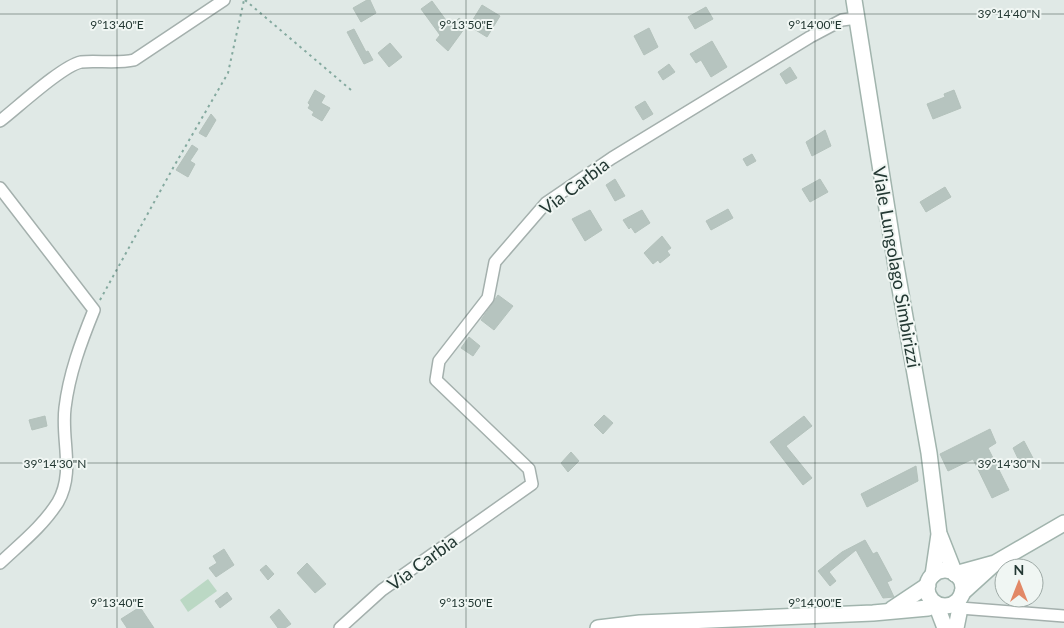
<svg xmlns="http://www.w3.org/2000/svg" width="1064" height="628" font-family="Lato,sans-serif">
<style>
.green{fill:#bbd8c4}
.building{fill:#b6c4bf;stroke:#b4c2bc}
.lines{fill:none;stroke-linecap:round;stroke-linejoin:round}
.street-casing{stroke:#a4b0ad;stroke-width:14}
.secondary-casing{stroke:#a1b4ad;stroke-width:18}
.path{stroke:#84a99f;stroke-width:2;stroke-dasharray:2.5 4;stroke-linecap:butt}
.street{stroke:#fff;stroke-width:11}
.secondary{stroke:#fff;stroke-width:15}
.ticks{fill:none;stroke:#233833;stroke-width:1;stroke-opacity:0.45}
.labels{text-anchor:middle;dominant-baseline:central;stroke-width:4;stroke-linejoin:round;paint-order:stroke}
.street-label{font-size:18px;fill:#233833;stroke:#f0f6f3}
.ticks-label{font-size:12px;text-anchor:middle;fill:#233833;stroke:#f0f6f3;stroke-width:4;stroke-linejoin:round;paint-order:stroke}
</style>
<rect width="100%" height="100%" fill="#e0e9e6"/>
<path class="green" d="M208,579l9,12 -29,21 -8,-12z"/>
<g class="building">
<path d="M367,0h3l6,13 -15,9 -8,-14z"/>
<path d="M432,1l19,26 8,-9 8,7 -19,26 -12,-11 4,-5 -19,-26z"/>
<path d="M482,5l18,11 -13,21 -18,-11z"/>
<path d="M706,7l7,12 -18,10 -7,-12z"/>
<path d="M649,28l9,19 -14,8 -10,-19z"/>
<path d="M354,29l12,23 2,-1 5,9 -9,4 -17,-32z"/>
<path d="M712,41l15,26 -16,10 -10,-17 -5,3 -6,-9z"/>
<path d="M390,43l12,14 -13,10 -11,-14z"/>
<path d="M669,64l6,8 -12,8 -5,-8z"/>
<path d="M790,67l7,11 -11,6 -6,-10z"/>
<path d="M315,90l10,6 -4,7 9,5 -8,13 -10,-6 2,-3 -6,-4 2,-3 -2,-2z"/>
<path d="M954,90l7,18 -28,11 -6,-15 18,-7 -1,-3z"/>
<path d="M645,101l8,13 -10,6 -8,-13z"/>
<path d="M211,114l5,6 -10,17 -7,-4z"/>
<path d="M825,130l6,16 -19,10 -6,-14z"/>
<path d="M192,145l6,4 -8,12 5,3 -7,13 -12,-7z"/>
<path d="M752,154l4,7 -9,5 -4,-7z"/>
<path d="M615,179l10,17 -10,5 -9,-16z"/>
<path d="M820,179l8,13 -18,10 -8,-13z"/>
<path d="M945,187l6,10 -25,15 -6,-10z"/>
<path d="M728,209l5,9 -22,12 -5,-9z"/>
<path d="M590,210l12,20 -17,11 -13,-22z"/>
<path d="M642,210l8,13 -15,10 -4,-6 -2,2 -6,-9z"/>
<path d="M662,236l9,12 -4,3 3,4 -10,8 -2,-3 -5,4 -9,-11z"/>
<path d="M498,295l15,11 -19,24 -13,-10z"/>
<path d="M469,337l11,9 -7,10 -12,-8z"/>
<path d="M604,415l9,8 -10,11 -9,-9z"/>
<path d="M45,416l2,10 -15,4 -3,-10z"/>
<path d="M804,416l8,10 -26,20 26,32 -9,7 -33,-43z"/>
<path d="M990,429l6,14 -8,5 21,42 -17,8 -19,-39 -25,12 -8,-17z"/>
<path d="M1024,441l10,19 -12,7 -9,-19z"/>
<path d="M571,452l8,9 -11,11 -7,-9z"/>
<path d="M916,466l2,15 -51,26 -6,-13z"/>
<path d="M865,540l8,14 4,-2 15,28 -5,2 7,15 -11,1 -27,-48 -27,22 7,9 -6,5 -12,-15 24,-19z"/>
<path d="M224,549l10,16 -18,12 -7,-9 8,-5 -4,-7z"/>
<path d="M307,563l19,21 -11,9 -18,-20z"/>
<path d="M266,565l8,9 -6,6 -8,-10z"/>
<path d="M227,592l5,7 -12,9 -5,-7z"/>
<path d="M140,607l14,21h-27l-6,-9z"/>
<path d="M279,609l12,15 -6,4h-7l-8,-11z"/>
</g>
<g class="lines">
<g class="street-casing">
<g id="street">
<path d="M0,121c17,-13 62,-55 81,-59 15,-2 35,2 53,-2l90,-60"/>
<path d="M0,188l94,122c-13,32 -25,64 -29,98 -4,32 10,64 -7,94 -15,24 -38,42 -58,61"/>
<path d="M960,602v6l104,8"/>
<path d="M340,628l42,-38 150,-106 -3,-15 -93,-89 3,-19 49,-63 7,-36 51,-59 66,-45 198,-121 32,-17 15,-2"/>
</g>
</g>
<g class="secondary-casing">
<g id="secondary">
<path d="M854,0l42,266 33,187 10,81 -6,41"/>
<path d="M940,536l15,38"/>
<circle cx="945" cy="588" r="18"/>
<path d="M955,574l40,-11 69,-40"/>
<path d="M962,593l32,-29"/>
<path d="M936,604l9,24"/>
<path d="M892,609l36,-24"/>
<path d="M598,628l42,-5 233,-10 55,-5 8,-4"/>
<path d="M956,628l4,-20"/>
</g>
</g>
<g class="path">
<path d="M245,0l106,90"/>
<path d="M100,300l73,-132 55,-95 16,-73"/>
</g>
<use href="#street" class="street"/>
<use href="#secondary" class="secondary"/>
</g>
<path class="ticks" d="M117,0v628M466,0v628M815,0v628M0,14h1064M0,463h1064"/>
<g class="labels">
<g class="street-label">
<text transform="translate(574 186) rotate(-37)">Via Carbia</text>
<text transform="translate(897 267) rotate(80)">Viale Lungolago Simbirizzi</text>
<text transform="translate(422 562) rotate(-36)">Via Carbia</text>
</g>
</g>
<g class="ticks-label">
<text x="1009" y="18">39°14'40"N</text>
<text x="117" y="29">9°13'40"E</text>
<text x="466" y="29">9°13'50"E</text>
<text x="815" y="29">9°14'00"E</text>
<text x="55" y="468">39°14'30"N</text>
<text x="1009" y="468">39°14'30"N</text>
<text x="117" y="607">9°13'40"E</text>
<text x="466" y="607">9°13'50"E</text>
<text x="815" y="607">9°14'00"E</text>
</g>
<g transform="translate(1019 583)"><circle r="24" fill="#f0f6f3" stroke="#9eaaa6"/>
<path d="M0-4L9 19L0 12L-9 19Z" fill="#e28866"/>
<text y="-8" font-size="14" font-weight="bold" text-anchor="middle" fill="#233833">N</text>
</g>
</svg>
